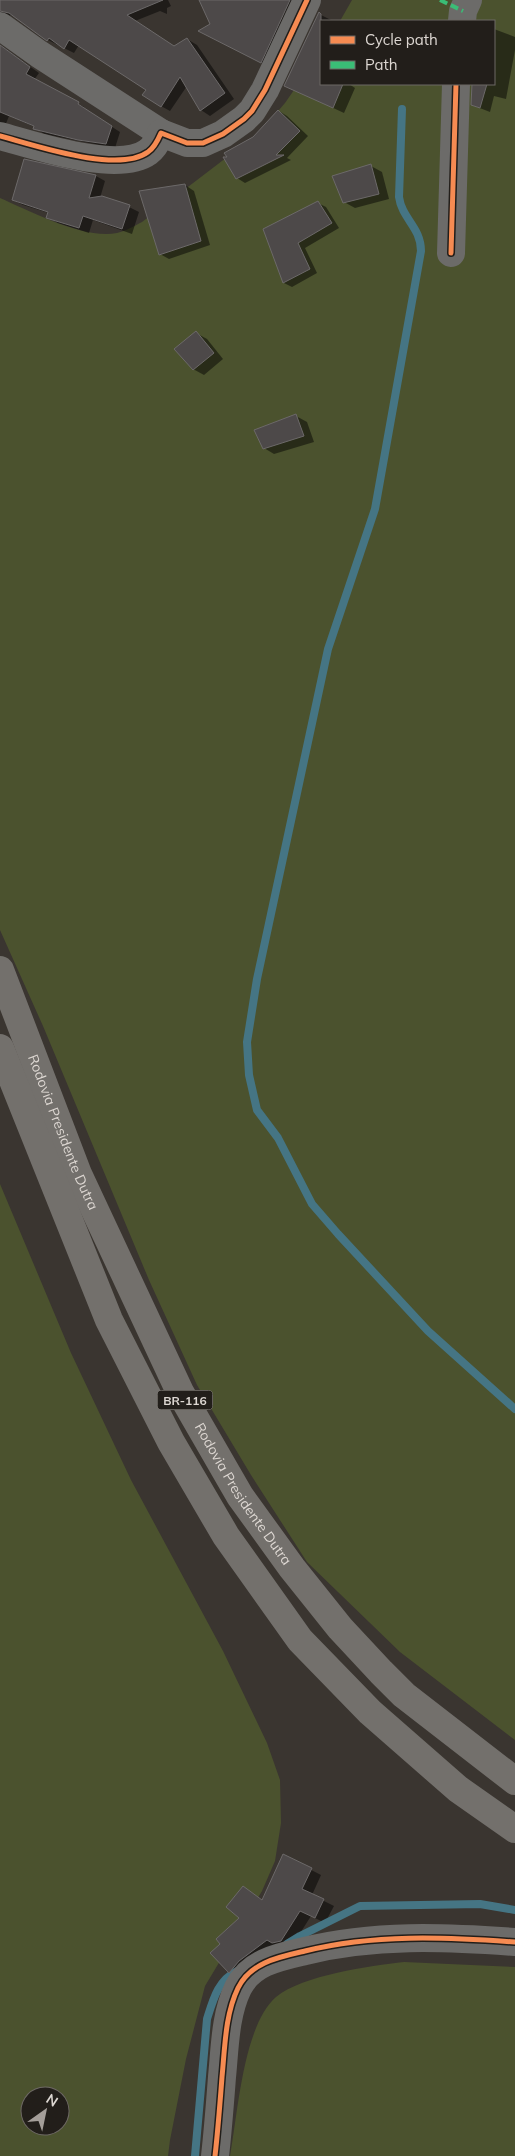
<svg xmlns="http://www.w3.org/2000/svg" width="515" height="2156" font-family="Mulish,sans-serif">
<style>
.green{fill:#4b522e;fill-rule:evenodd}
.shadow{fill:#0007}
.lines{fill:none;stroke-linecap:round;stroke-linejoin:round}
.stream{stroke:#457584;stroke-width:8}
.building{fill:#4d4949;stroke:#6c6969}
.minor{stroke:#6c6b69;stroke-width:28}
.highway{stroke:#73706c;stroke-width:28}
.quiet{stroke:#3abd76;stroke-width:4;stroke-dasharray:8 4;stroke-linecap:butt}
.cycleway-casing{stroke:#221e1a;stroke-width:8}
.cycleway{stroke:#f68b52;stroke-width:5}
.labels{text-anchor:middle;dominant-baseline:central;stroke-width:4;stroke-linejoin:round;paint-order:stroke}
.shield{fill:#221e1a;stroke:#a5a09b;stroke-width:1}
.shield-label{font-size:12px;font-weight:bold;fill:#ddd7d2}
.street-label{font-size:14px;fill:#ddd7d2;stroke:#221e1a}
</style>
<rect width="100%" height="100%" fill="#3a3530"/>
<g class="green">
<path d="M352,0h163v1740l-115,-88 -93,-90 -56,-87 -54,-90 -48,-105 -106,-254 -43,-96v-732c30,13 85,42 117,35 9,-2 17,-7 25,-11l118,-90 25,-29 36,-52v33h173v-63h-154z"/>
<path d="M0,1184l71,169 60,127 92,171 44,92 13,37 1,43 -6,38 -13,30 -57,95 -19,73 -16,81 -2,16h-168zM30,2096h30v30h-30z"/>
<path d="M404,1962l111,5v189h-285c8,-43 13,-130 46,-159 27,-22 94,-31 128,-35z"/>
</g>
<g class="shadow">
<path d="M1,0h167l3,6 -4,2v6l-7,-3 -25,10 39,26 13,-8 10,6 37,54 -24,17 -9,-6 -14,-24 -17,25 -9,-5 -14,-17 -68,-44 -5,8 -26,-13 -32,-23 -5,-2 -11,4z"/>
<path d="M200,0h102l-31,67 -61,-31 2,-12z"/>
<path d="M319,14l14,7h-12v63h28l6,4 -11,25 -58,-27z"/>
<path d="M494,29l21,8v13l-9,49 -12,-3 -4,16 -18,-7 1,-21h21z"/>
<path d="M0,45l39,28 -5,7 50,27v2l36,23 -5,16 -71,-14 -9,-7 -26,-11 -4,10 -5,1z"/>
<path d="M279,111l8,5 21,20 -21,22 4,2 -46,23 -8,-5 -8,-20 25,-20z"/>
<path d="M25,161l71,15 9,5 -5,17 29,9 10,5 -7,22 -39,-14 -4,13 -31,-10 -10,-6 1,-4 -26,-8 -10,-5z"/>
<path d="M371,166l11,6 7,27 -34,9 -11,-6z"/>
<path d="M185,185l9,6 16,54 -41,14 -9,-5z"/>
<path d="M318,203l8,4 13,21 -34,20 12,25 -25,14 -8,-4 -19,-53z"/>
<path d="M196,333l11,6 16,20 -19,16 -11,-6z"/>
<path d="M296,416l11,6 7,20 -40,12 -10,-6z"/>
<path d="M284,1856l37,19 -9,20 22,11 -9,17 -14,-7 -19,30 -53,32 -9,-6 -8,-28 19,-26 2,-31 20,14z"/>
</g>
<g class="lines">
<g class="stream">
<path d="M402,109l-3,88c3,22 22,30 22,54l-46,258 -47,140 -71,330 -10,63 2,33 8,35 21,28 34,66 26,30 90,97 87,78"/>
<path d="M287,1944l13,-8 60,-30 120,-2 35,6"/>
<path d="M195,2156l12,-137c6,-19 11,-39 30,-48"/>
</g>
</g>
<g class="building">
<path d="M0,0h163l-36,15 47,31 13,-8 38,55 -25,18 -20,-34 -19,30 -19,-12 4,-5 -77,-50 -5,9 -15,-11 -2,3 -38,-28 -9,-2z"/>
<path d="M199,0h91l-29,63 -63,-32 12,-7z"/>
<path d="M319,12l2,2v70h22l-10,24 -49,-22z"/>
<path d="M0,45l30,22 -4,7 53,28 -1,2 34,22 -6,18 -28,-4 -45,-11 1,-3 -34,-14z"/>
<path d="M472,84h15l-7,24 -9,-3z"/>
<path d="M278,110l22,21 -24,24h8l-48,24 -13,-22h4l-3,-4 29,-16z"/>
<path d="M24,159l72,16 -7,23 13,-2 28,9 -8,24 -39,-13 -4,12 -33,-10 2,-6 -36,-12z"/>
<path d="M371,164l8,30 -36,9 -11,-27z"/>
<path d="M185,184l16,57 -42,14 -20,-64z"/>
<path d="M318,201l14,22 -34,20 12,26 -27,14 -20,-54z"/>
<path d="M196,331l18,22 -21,17 -19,-21z"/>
<path d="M296,414l8,22 -41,13 -9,-19z"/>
<path d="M283,1854l29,14 -10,21 22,10 -9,19 -15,-7 -19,30 -9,2 -5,-3 -28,21 -10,12 -19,-20 10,-9 -4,-5 23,-21 -13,-11 17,-21 19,14z"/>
</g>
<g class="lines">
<g class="minor">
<path d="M462,21l1,-10 5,-11"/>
<path d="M0,26l39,28 122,79"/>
<path d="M0,136c34,9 118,38 148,16 6,-4 10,-12 13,-19l26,10h16l20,-9 21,-15 8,-8 13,-21 42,-90"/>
<path d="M451,253l5,-169"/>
<path d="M215,2156c3,-26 5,-53 7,-79 3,-30 3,-62 16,-89 13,-26 41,-31 67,-37 69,-17 139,-14 210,-9"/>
</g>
<g class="highway">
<path id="s1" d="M0,970l78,204 102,218 60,104 52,72 48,60 41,44 23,23 111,86"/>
<path d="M0,1048l109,272 62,122 55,94 74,104 70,72 88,77 57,40"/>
</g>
<path class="quiet" d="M440,0l23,11"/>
<g class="cycleway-casing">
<g id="cycleway">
<path d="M0,136c34,9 118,38 148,16 6,-4 10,-12 13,-19l26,10h16l20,-9 21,-15 8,-8 13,-21 42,-90"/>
<path d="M451,253l5,-169"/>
<path d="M215,2156c3,-26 5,-53 7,-79 3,-30 3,-62 16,-89 13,-26 41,-31 67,-37 69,-17 139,-14 210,-9"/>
</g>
</g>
<use href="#cycleway" class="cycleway"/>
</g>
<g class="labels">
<rect class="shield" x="157.5" y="1390.5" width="55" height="19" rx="4"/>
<g class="shield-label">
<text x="185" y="1400">BR-116</text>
</g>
<g class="street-label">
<text stroke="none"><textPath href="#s1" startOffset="174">Rodovia Presidente Dutra</textPath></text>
<text stroke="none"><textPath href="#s1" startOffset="579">Rodovia Presidente Dutra</textPath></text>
</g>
</g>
<rect x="320" y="20" width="175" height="65" fill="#221e1a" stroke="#6d6864"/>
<rect x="330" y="36" width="25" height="8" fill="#f68b52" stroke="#6d6864"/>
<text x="365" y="45" font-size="15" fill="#ddd7d2">Cycle path</text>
<rect x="330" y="61" width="25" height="8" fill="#3abd76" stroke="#6d6864"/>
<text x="365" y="70" font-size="15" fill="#ddd7d2">Path</text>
<g transform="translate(45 2111) rotate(33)"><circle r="24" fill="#221e1a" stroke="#6d6864"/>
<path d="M0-4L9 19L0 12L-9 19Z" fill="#a49e99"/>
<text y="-8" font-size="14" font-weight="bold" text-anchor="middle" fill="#ddd7d2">N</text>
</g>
</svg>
